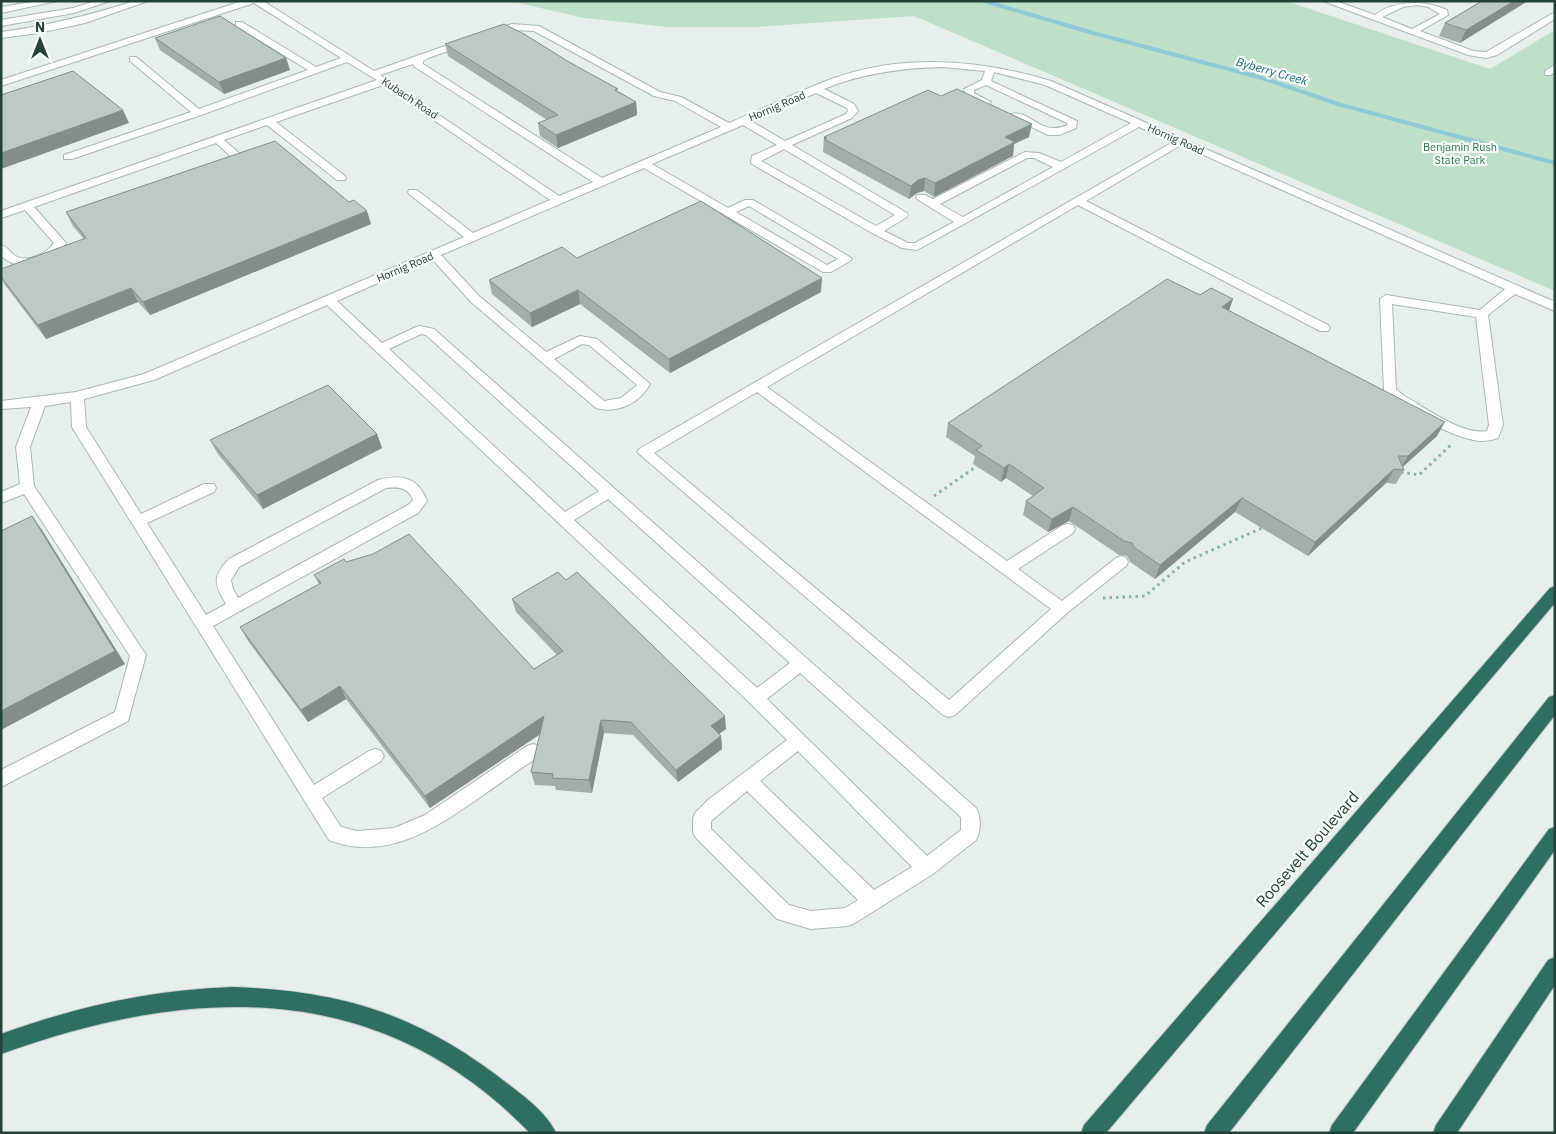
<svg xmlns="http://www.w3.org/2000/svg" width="1556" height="1134" font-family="'IBM Plex Sans',sans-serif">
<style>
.green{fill:#bfe0c8}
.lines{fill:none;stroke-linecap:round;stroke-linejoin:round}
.stream{stroke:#8ec9d4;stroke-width:4}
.minor-casing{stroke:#a8b8b2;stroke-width:2}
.highway-casing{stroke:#c2cac8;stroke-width:2}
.path{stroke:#86b3a5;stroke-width:3;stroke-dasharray:2.5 4;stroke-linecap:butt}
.minor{fill:#fff;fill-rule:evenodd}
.highway{fill:#2f6f62;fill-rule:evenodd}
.wall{fill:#a1aea9}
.shaded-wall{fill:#838d89}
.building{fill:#bbcac4;stroke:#838d89}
.labels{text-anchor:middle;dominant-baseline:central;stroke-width:4.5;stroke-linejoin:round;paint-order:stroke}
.far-street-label{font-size:11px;fill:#24423a;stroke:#f7fbf9}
.far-park-label{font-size:11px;fill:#2d7a4b;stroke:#f7fbf9}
.far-water-label{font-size:12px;font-style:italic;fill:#1c6f80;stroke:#f7fbf9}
.near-street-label{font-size:16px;fill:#24423a;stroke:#f7fbf9}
</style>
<rect width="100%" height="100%" fill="#e6efeb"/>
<path class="green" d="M510,1h776l204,68 65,-39v261l-641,-275 -158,11h-88l-84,-9z"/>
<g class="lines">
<path class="stream" d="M984,1l109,32 169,45 76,26 217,59"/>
<g class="minor-casing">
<g id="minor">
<path d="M37,1h20l-56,12v-6z"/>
<path d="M96,1h14l-36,12 -73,13v-6l72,-12z"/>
<path d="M135,1h13l-63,22 -46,10 -38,5v-6c46,-6 89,-17 134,-31z"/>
<path d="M242,1h21l111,70 88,-31h6v4l-40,14 -5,3v3l179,114 119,-51 -46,-26 -21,-5 -120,-65 -21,-1 -22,7 -3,-1v-4l24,-8 27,2 121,66 21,5 48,26c35,-15 70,-32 105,-45 71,-25 147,-18 217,3l504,221v9l-40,-17 -27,21 15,110 -5,13c-5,2 -11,3 -16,3 -22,0 -86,-32 -98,-51l-4,-91 6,-4 94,15 25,-21 -324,-144 -95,56 242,124 2,3 -2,3h-8l-242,-126 -311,182 240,174 56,-36 5,-1 5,1 2,4 -2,4 -55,36 44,32 54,-43 5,-2 5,2 2,4 -2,4 -59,47 -112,102 -6,2 -6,-2 -306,-263 2,-3 534,-307 -34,-15 -222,123 -15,-2 -30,-15 -120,-69 -1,-2 1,-6 25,-11 -34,-20 -91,39 76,44 17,-8h8l97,57 2,2 -2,2 -19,11h-8l-179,-104 -203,87 38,41 67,56 34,-16 17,3 53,45c-10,19 -32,30 -54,24l-125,-106 -39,-43 -95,42 45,42 34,-16 4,-1 14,3 542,479c5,9 5,23 0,32l-43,34 -78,49 -7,3 -37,3 -34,-10 -81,-81 -3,-6v-14l3,-6 12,-12 79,-60 -37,-37 -423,-398 -173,75 -70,19 2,28 55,87 63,-30h10l2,4 -2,4 -67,31 59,92 20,-11c-12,-20 -14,-27 3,-45l149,-79c23,-6 40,-3 49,21l-9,12 -205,113 101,159 55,-34 6,-2 6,2 3,5 -3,5 -59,37 19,29 16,4 37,-3 31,-13 102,-69 6,-2 6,2 3,5 -3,5c-20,14 -40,28 -60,42 -45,31 -93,64 -150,42l-257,-413 -1,-25 -26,4 -15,41 4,39 112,169 -18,66 -127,66v-17l114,-58 15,-56 -106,-162 -23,9v-11l19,-8 -4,-37 15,-40 -30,2v-8l75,-9 68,-18 320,-137 -55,-43 -1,-2 1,-2h8l56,43 77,-33 -167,-115 -107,37 69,54 1,2 -1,2h-8l-70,-55 -43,15 23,20 1,2 -1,2h-8l-23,-21 -182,64 32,36c-13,20 -47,32 -65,12v-10c6,1 8,6 13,10 12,9 32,-1 40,-12l-29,-33 -24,8v-7l376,-131 -30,-18 -146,53 -129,44h-8v-4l127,-43 -61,-51v-4h6l63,52 109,-39 -72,-44v-4h6l74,45 25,-9 -87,-55 -253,83v-6zM413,64l2,3 178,115 -34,14 -179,-121zM943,67l42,4 -3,9 -18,9 2,7 20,9 5,-3 -17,-9v-3l12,-5 81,38 1,2c-29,12 -36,-15 -57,-11l-2,2 39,19h11l17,-7 1,-7 -86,-40 3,-9 51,13 86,38 -70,39 -22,-9 -14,-1 -92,47 -8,-4h-8l-1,2 1,2 37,23 -39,21h-7l-24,-12 23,-14 1,-2 -1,-2 -115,-68 60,-27 6,-7 -4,-7 -30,-15c38,-16 78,-21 119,-22zM816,93l31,15 1,3 -2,3 -61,27 -34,-20zM784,149l111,66 -19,11 -115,-65zM1027,158h7l19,9 -90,50 -23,-13zM749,206l89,53 -11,6 -91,-53zM1392,304l84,13 13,108 -2,6c-24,5 -63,-24 -84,-36l-7,-6zM421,334l5,1 173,156 -34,21 -176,-163zM582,344l7,1 48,40 -1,1 -15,12 -17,3 -50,-42zM757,392l294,217 -102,91 -295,-247zM386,488c13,-1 22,-1 27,12l-5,5 -170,93 -5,-9 -2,-9 8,-13zM608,499l182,164 -33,25 -183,-168zM800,673l161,144v13l-34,26 -160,-157zM798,751l114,116 -38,23 -114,-109zM747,791l111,109 -13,8 -34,3 -22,-6 -78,-76v-8z"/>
<path d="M1323,1h13l39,14c19,-15 50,-15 72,-5l1,5 -28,16 53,20 13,1 69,-40v7l-58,36 -11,3 -18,-3zM1418,5l10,2 12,7 -28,15 -30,-12 21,-10z"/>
<path d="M1555,65v7l-4,3h-6v-4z"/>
</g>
</g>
<g class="highway-casing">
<g id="highway">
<path d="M1555,586v17l-449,530h-25l3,-8 466,-537z"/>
<path d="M1555,695v20l-326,418h-25l3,-8 342,-428z"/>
<path d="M1555,827v23l-202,283h-24l3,-8 217,-296z"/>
<path d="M1555,957v28l-98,148h-24l3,-8 112,-165z"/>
<path d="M233,987c111,4 187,28 275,97 17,13 39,29 48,49h-26c-151,-156 -338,-148 -529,-79v-20c78,-28 150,-44 232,-47z"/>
</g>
</g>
<g class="path">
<path d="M1401,472l18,3 34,-32"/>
<path d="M934,496l43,-30"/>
<path d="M1103,598l42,-2 40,-34 77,-34"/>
</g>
<use href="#minor" class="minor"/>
<use href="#highway" class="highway"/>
</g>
<g class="wall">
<path d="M1482,1l-22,42 -21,-7 6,-13z"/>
<path d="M155,38l131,20 4,12 -66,24 -64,-44z"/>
<path d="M445,44l124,18 67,40 1,13 -79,33 -18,-12 -2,-13 9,-3 -99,-64z"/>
<path d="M824,137h205l-15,7 -1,12 -79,41 -10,-6 -7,2 -8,6 -86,-47z"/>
<path d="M66,212l305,12 -221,91 -12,-13 -92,37 -41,-54 -4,-8 83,-38 -11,-13z"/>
<path d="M577,258l244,34 -151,81 -90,-69 -48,23 -40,-33 -3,-14z"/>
<path d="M1200,295l33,4 -4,11 208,126 -34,31 1,3 -8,14 -10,-1 -78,73 -73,-44 -80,67 -25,-17 -3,-6 -8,-1 -50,-34 -21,11 -25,-17 3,-14 7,-5 -27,-18 -5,4 -28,-18 2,-8 -29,-19 2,-14z"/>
<path d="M377,434l5,14 -119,61 -45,-55 -8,-14z"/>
<path d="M346,562l188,107 23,-14 -41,-43 -4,-13 214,130 -7,5 2,2 1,13 -44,33 -45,-47 -29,-2 -12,60 -36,-3 -1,-4 -20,-1 -4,-13 9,-38 -110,74 -84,-109 -38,23 -60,-81 -8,-14 79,-43 -5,-9z"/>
</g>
<g class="shaded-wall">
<path d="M1514,1h14l-68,42 6,-13z"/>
<path d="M286,58l4,12 -66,24 -5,-12z"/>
<path d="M636,102l1,13 -79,33 -2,-13z"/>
<path d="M123,110l6,13 -128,46v-16z"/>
<path d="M1032,124l-3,13 -15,7 -1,12 -79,41 1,-14 70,-46z"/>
<path d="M925,178l-1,13 -7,2 -8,6 2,-13 7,-6z"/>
<path d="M367,211l4,13 -221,91 -7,-13z"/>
<path d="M822,278l-1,14 -151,81 -1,-14z"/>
<path d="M131,288l7,14 -92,37 -8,-14z"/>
<path d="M578,290l2,14 -48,23 -2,-14z"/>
<path d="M1233,299l-5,14 -6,-6z"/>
<path d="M1445,422l-8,14 -37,33 8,-13z"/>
<path d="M377,434l5,14 -119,61 -6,-14z"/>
<path d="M1009,464l-3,14 -5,4 3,-14z"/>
<path d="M1394,469l-8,14 -78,73 7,-14z"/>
<path d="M1242,498l-7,14 -80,67 5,-14z"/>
<path d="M1073,507l-4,14 -21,11 4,-13z"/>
<path d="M32,516l10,14 83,134 -124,66v-19z"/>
<path d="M340,686l6,13 -38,23 -7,-12z"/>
<path d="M544,716l4,13 -118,79 -5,-12z"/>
<path d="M725,716l1,13 -14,10 -1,-13z"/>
<path d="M601,720l3,13 -12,60 -3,-13z"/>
<path d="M721,736l1,13 -44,33 -2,-12z"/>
</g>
<g class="building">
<path d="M1482,1h32l-48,29 -21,-7z"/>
<path d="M220,16l66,42 -67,24 -64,-44z"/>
<path d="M504,24l20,10 45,28 49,27 -3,1 21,12 -80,33 -18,-12 20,-8 -113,-71z"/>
<path d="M73,71l50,39 -122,43v-58z"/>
<path d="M957,89l75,35 -27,13 10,5 -80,41 -10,-5 -7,2 -7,6 -87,-47 3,-1 -3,-1 104,-47 13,6z"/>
<path d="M275,141l74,61 5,-2 13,11 -224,91 -12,-14 -93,37 -37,-48v-8l85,-31 -20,-26z"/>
<path d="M701,201l121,77 -153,81 -91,-69 -48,23 -41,-33 73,-33 15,11z"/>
<path d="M1167,279l33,16 11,-7 22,11 -11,8 223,115 -37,34h-10l6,14 -10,-1 -79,73 -73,-44 -82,67 -25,-17 -3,-5 -8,-2 -51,-34 -21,12 -26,-18 18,-13 -35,-24 -5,4 -28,-18 6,-4 -34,-23z"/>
<path d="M328,385l49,49 -120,61 -47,-55z"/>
<path d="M32,516l83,135 -114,60v-180z"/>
<path d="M409,534l125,135 29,-18 -51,-52 46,-27 8,8 11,-8 148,144 -14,10 10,10 -45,34 -45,-48 -30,-2 -12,60 -37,-2 1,-4 -22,-2 13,-56 -119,80 -85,-110 -39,24 -61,-83 81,-44 -7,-8 30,-16 2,3 27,-8z"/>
</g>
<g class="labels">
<g class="far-street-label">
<text transform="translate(410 98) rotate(34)">Kubach Road</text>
<text transform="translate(777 106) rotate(-23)">Hornig Road</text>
<text transform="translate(1176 139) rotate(24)">Hornig Road</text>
<text transform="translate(405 267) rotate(-23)">Hornig Road</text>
</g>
<g class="far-park-label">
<text x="1460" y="147">Benjamin Rush<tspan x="1460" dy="13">State Park</tspan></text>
</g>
<g class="far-water-label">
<text transform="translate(1272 71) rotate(16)">Byberry Creek</text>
</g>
<g class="near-street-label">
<text transform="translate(1307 849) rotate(-49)">Roosevelt Boulevard</text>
</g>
</g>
<rect width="1556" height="1134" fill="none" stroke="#24423a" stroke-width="5"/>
<g transform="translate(40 40)" stroke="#f7fbf9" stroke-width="4" paint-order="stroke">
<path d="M0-4L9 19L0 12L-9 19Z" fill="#24423a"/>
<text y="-8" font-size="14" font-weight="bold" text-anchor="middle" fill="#24423a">N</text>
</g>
</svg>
